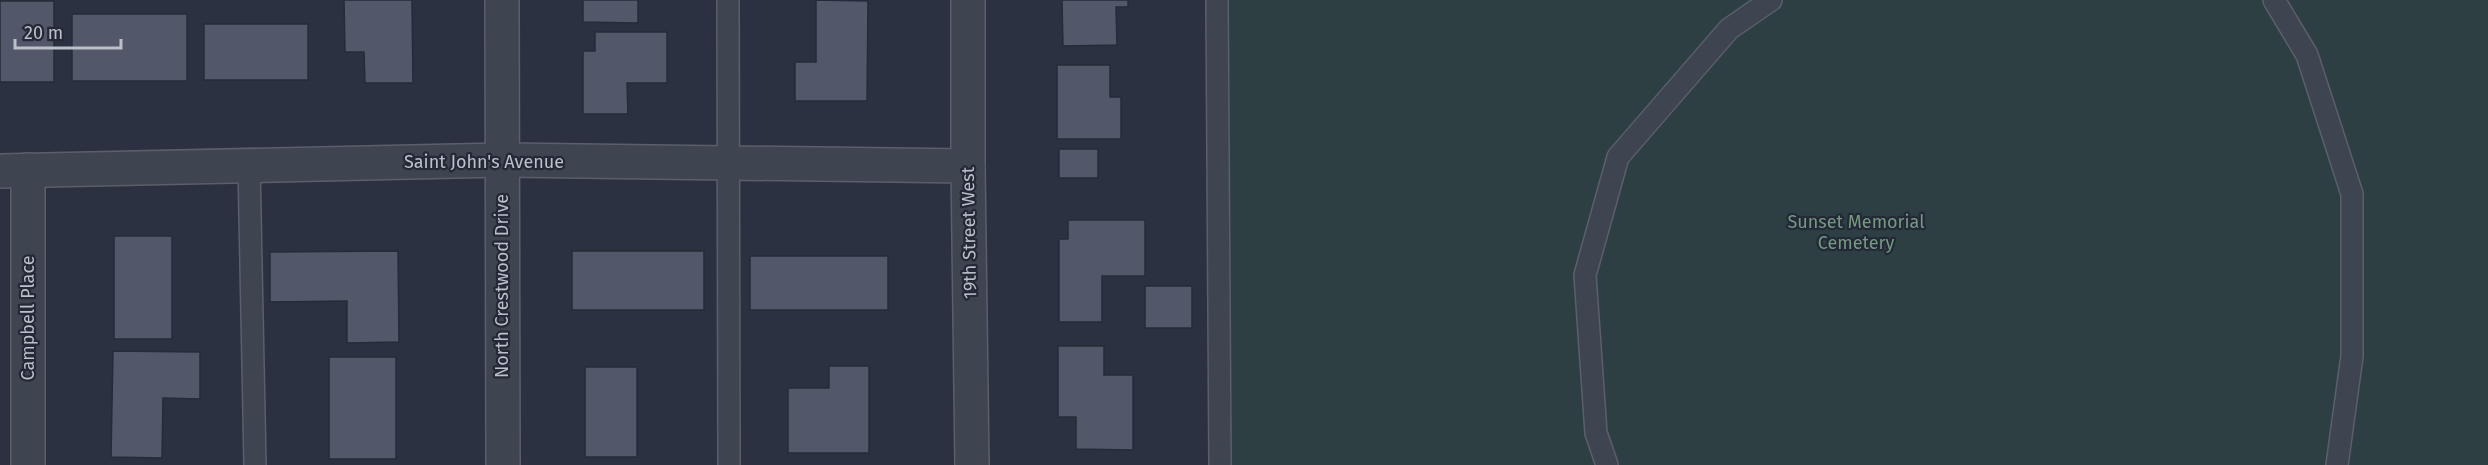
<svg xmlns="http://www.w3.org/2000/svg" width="2488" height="465" font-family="'Fira Sans',sans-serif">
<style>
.green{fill:#2e3f43}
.building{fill:#525869;stroke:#252b38;stroke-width:1.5}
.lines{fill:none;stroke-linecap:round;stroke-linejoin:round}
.service-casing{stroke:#5a5f6b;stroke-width:24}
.minor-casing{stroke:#5a5f6b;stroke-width:36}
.tertiary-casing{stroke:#5a5f6b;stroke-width:36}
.service{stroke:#3f4451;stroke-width:21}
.minor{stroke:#3f4451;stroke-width:33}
.tertiary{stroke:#3f4451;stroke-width:33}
.labels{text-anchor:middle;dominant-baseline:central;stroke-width:4.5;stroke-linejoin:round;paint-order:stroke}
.street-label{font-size:18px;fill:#bcc0cb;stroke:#232936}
.park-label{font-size:18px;fill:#769982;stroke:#232936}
</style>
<rect width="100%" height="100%" fill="#2b3141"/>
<path class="green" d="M1222,0h1266v465h-1262z"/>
<g class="building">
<path d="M344,0h68l1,83h-48l-1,-31h-19z"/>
<path d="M583,0h55v23l-55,-1z"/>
<path d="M816,0l52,1 -1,100h-72v-39h21z"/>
<path d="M1062,0h66v7h-12l1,38 -54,1z"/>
<rect x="0" y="1" width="54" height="81"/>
<rect x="72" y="14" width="115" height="67"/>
<rect x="204" y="24" width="104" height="56"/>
<path d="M595,32h72v51h-40l1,31h-45v-63h12z"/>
<path d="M1057,65h53v32h11v42h-64z"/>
<rect x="1059" y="149" width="39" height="29"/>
<path d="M1068,220h77v56h-43v46h-43v-83h9z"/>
<rect x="114" y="236" width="58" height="103"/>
<path d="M398,251l1,91 -52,1v-42l-77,1v-50z"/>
<rect x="572" y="251" width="132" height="59"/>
<rect x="750" y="256" width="138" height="54"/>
<rect x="1145" y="286" width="47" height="42"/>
<path d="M1058,346h46v29h29v75l-57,-1v-32h-18z"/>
<path d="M113,351l87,1v47l-37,-1 -1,60 -51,-1z"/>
<rect x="329" y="357" width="67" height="102"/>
<path d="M829,366h40v87h-81v-65h41z"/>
<rect x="585" y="367" width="52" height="90"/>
</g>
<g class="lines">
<g class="service-casing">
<g id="service">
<path d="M728,0l1,465"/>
<path d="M1217,0l3,465"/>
<path d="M2274,0l33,55 45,139v162l-15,109"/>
<path d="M249,165l6,300"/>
<path d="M1607,465l-11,-32 -11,-158 33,-118 111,-128 42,-29"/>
</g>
</g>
<g class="minor-casing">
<g id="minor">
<path d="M502,0l1,465"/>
<path d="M0,171l501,-11 467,6"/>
<path d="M28,465v-295"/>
</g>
</g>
<g class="tertiary-casing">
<path id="tertiary" d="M968,0v166l4,299"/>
</g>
<use href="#service" class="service"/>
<use href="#minor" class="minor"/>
<use href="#tertiary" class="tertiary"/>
</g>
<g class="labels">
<g class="street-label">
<text x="484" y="162">Saint John's Avenue</text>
<text transform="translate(969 233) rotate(-91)">19th Street West</text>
<text transform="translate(502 286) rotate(-90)">North Crestwood Drive</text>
<text transform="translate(28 318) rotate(-90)">Campbell Place</text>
</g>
<g class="park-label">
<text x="1856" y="222">Sunset Memorial<tspan x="1856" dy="21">Cemetery</tspan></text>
</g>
</g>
<path d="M15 39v9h106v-9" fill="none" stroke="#bcc0cb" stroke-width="3"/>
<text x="24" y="39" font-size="18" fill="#bcc0cb" stroke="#232936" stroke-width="4.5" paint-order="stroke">20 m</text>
</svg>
